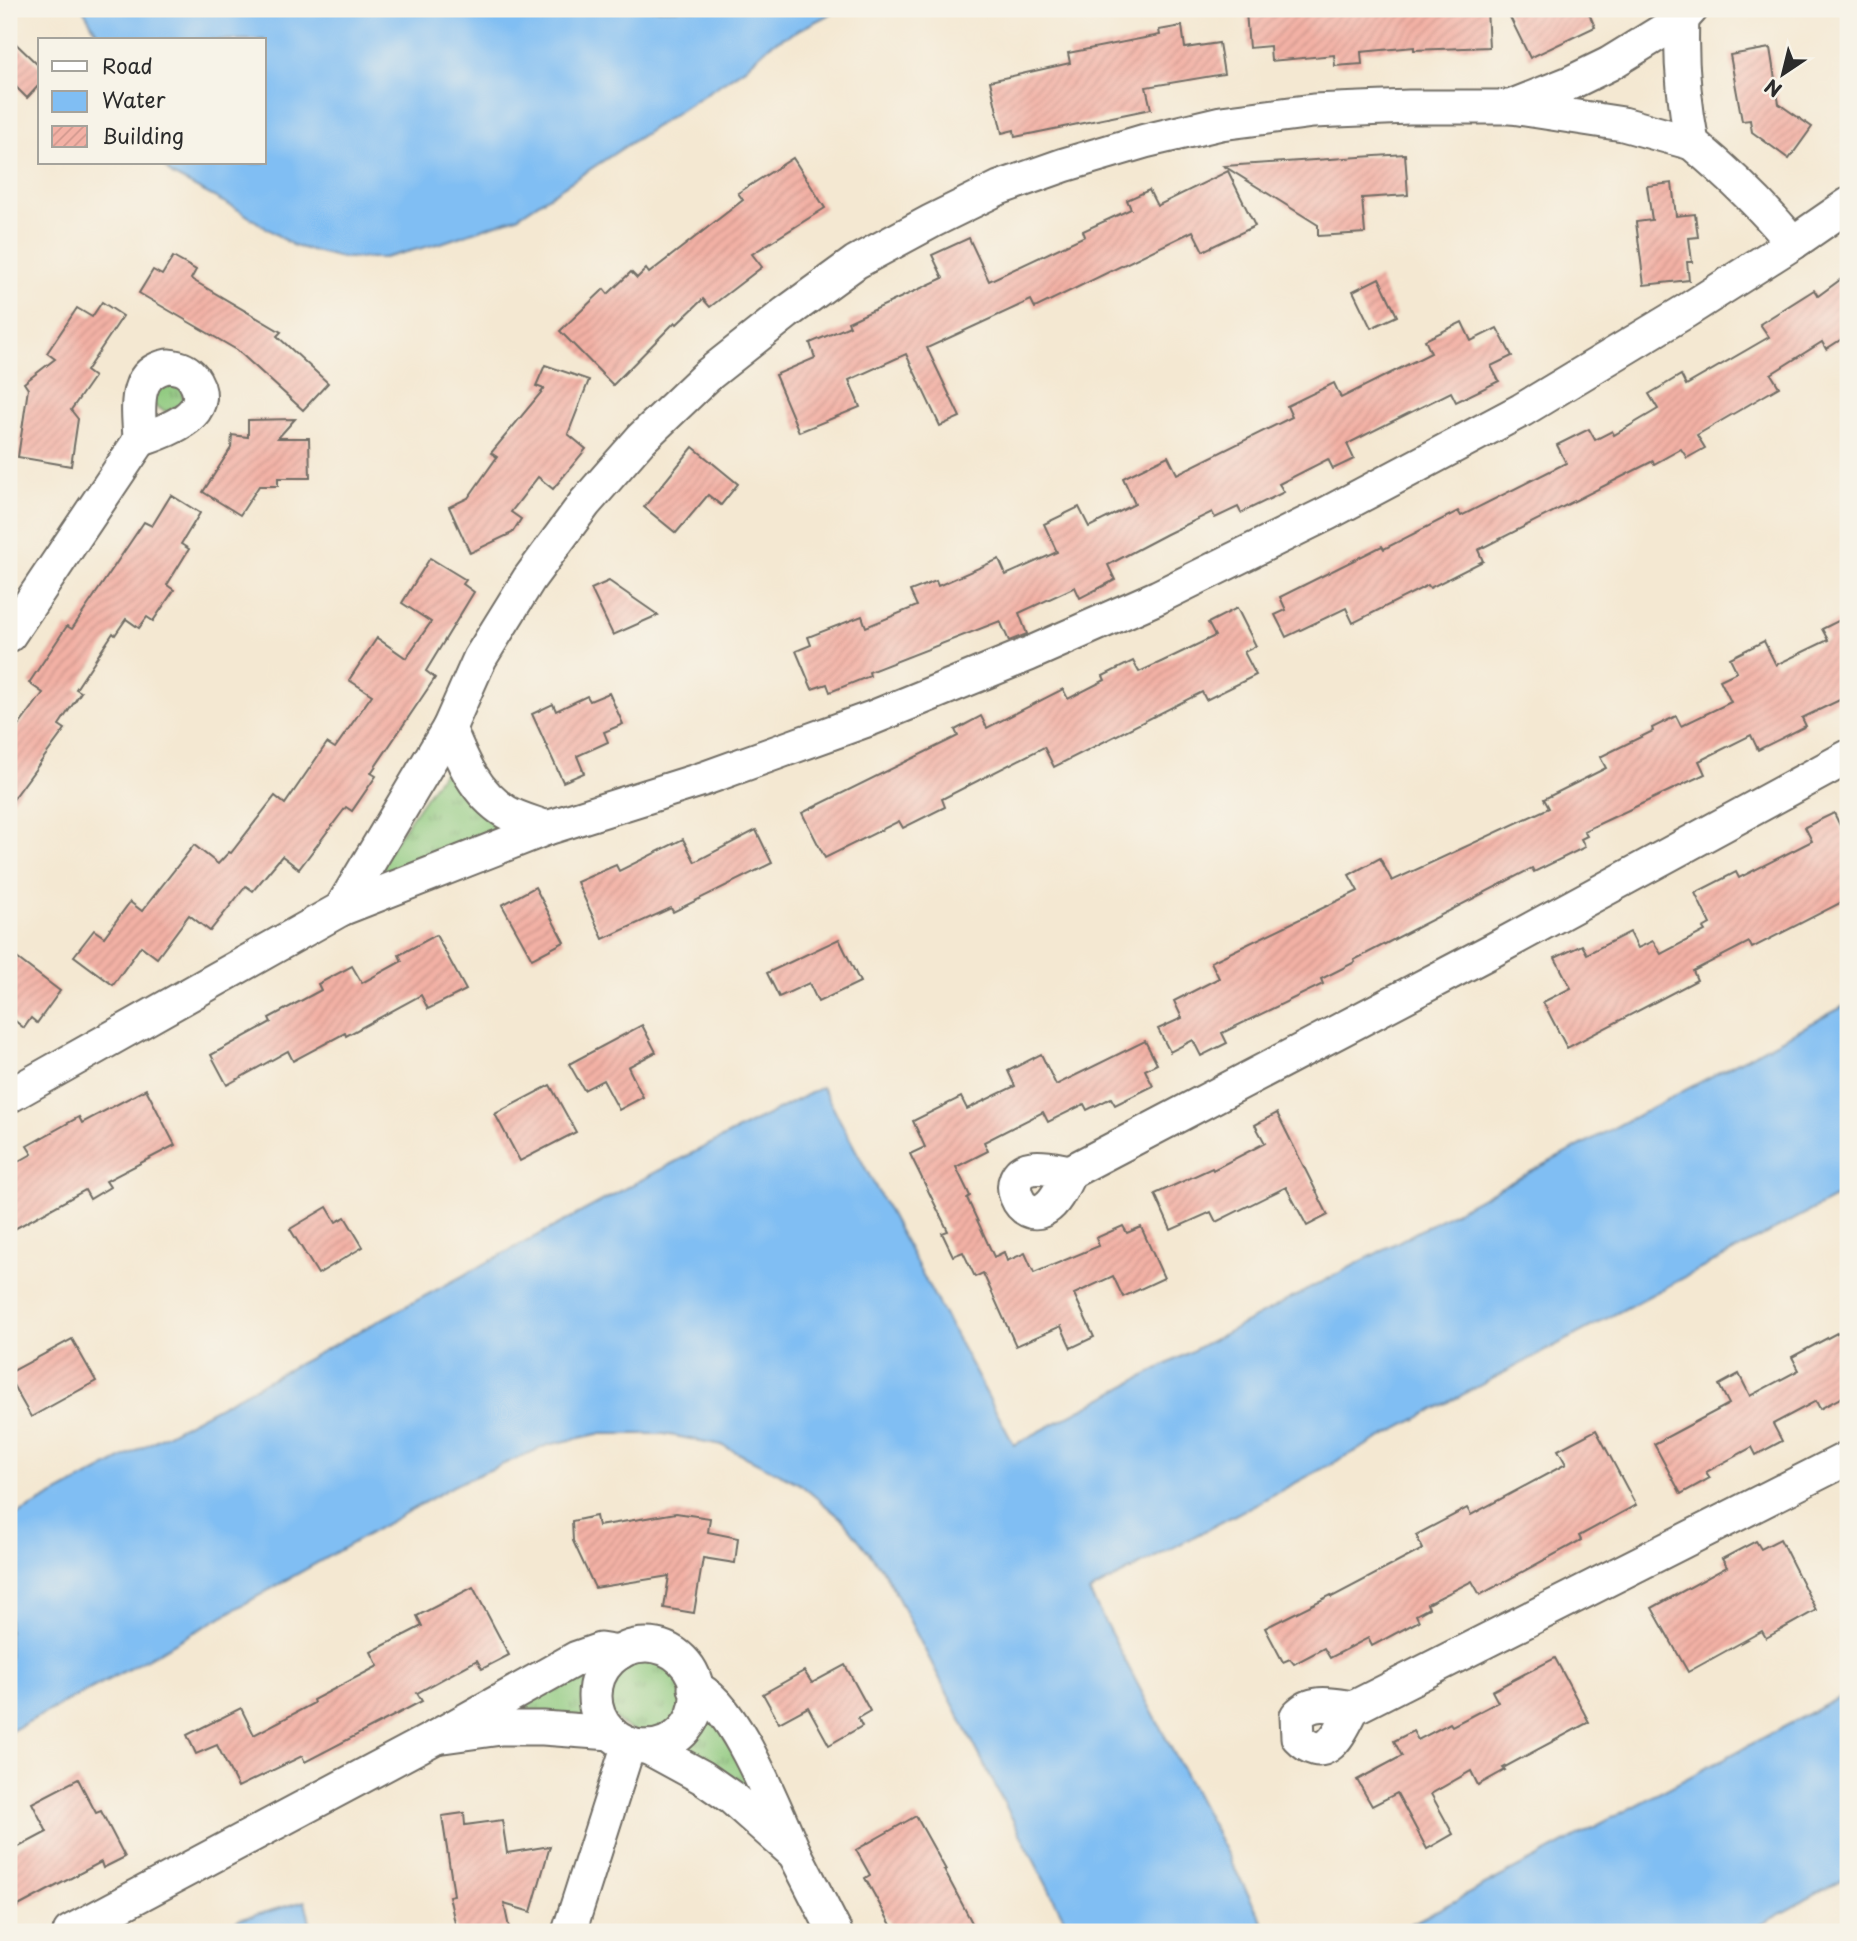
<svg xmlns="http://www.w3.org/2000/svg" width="1857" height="1941" font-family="'Playpen Sans',sans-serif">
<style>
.grass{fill:url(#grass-tufts);stroke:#5c7a54;stroke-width:2}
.water{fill:#80bef3;stroke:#56748f;stroke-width:2}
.building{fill:url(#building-hatch)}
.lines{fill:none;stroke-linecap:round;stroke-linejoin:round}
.street-casing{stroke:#716d65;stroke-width:37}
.street{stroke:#fff;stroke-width:33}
</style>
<defs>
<pattern id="grass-tufts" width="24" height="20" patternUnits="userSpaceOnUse" patternTransform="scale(1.75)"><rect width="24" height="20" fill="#8ec97e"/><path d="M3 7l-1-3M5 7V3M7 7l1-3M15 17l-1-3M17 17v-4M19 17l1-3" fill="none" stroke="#74a367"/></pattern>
<pattern id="building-hatch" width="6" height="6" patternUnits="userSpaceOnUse" patternTransform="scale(1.75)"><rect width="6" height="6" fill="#f3b1a5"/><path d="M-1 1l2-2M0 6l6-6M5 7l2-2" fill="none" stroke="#d0988e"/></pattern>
</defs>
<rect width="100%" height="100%" fill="#f7f3e8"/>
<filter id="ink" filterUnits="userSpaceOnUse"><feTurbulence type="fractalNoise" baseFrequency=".0143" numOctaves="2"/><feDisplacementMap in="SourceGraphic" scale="14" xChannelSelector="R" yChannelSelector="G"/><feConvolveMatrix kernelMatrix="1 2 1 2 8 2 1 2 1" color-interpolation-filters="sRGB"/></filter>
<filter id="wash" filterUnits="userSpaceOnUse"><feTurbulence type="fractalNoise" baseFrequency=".00686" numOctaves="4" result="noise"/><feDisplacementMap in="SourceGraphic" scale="28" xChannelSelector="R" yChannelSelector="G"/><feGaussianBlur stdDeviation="1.57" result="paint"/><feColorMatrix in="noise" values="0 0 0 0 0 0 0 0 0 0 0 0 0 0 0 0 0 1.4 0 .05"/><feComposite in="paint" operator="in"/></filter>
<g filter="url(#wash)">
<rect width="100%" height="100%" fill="#f4e8d2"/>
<g class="grass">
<path d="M180,374l4,29 -17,9 -13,-6 -7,-19z"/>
<path d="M448,765l54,52 -5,16 -107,43 -10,-13z"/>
<circle cx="645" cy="1693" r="39"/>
<path d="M589,1667l-5,31 6,21h-89z"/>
<path d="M708,1705l46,89 -75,-48 17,-10z"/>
</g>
<g class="water">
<path d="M83,9h757l-69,35 -26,24 -228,149 -76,26 -57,15h-42l-48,-12 -57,-37 -65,-34 -11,-12h103v-123h-163z"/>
<path d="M1848,1004v187l-759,401 179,340h-197l-186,-359 -42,-53 -43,-36 -78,-39 -58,-11h-67l-49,11 -91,39 -323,182 -125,66v-213l664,-356 149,-76 192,358z"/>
<path d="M1848,1693v184l-101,55h-351z"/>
<path d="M305,1901l5,21 -2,10h-90l23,-13z"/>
</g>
<g id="blocks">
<g class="building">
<path d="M1277,9h210l2,38 -75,3v-3l-53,5 1,12 -27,2 -1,-11 -63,6 -1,-15 -21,2 -3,-36z"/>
<path d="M1506,9h81l8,18 -65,31z"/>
<path d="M1182,26l3,22 34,-5 5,31 -78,13 5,22 -136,28 -1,-7 -12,3 -12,-52 80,-18 -2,-10 92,-18 -1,-5z"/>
<path d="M9,37l31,30v17l-13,14 -18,-18z"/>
<path d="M1770,48l9,56 33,23 -23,32 -37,-27 -2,-12 -8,1 -12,-66z"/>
<path d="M1405,154l3,41 -46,3 3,35 -47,3v-11l-94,-59z"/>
<path d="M793,158l32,50 -73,46 10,13 -52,40 -7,-8 -26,25 -2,-2 -62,63 -53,-54 44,-42 4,5 23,-22 6,6 9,-9 3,4 94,-73 -5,-7z"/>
<path d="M1228,171l27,55 -52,25 -10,-20 -158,77 -4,-8 -104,48 33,69 -20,9 -34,-72 -57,26 11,27 -61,25 -24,-57 40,-17 -5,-15 40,-17 -2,-4 95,-44 -11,-23 37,-17 20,43 96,-45 -2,-5 48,-22 -4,-9 22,-10 8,16z"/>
<path d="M1672,183l4,33 19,-2 3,23 -9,1 3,24h-5l2,18 -45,5 -8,-63 16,-2 -5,-34z"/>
<path d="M173,257l23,13 -5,9 90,53 -4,4 51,47 -25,27 -66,-60 -98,-57 14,-23 9,5z"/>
<path d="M1848,274v61l-22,14 -4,-7 -51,32 8,13 -82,48 8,13 -18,10 -6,-9 -27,15 -1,-3 -175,89 5,11 -53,27 -2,-3 -75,38 -7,-15 -60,29 -11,-22 11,-5 -6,-13 102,-51 2,3 74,-38 3,5 105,-53 -9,-18 32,-16 6,11 17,-9 2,4 44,-26 -9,-15 32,-19 5,10 83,-48 -9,-13 54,-34 4,6z"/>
<path d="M1379,278l18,38 -26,12 -18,-37z"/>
<path d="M102,302l21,14 -37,55 8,6 -23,33 7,9 -7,47 -53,-9 10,-68 -4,-6 31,-24 -8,-6 30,-45 15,9z"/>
<path d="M1462,322l9,19 26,-13 15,28 -21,10 8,15 -43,21 -5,-10 -104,52 7,15 -21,10 -5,-10 -49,25 5,8 -43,21 -3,-6 -23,11 -3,-6 -45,22 -59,31 7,15 -35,18 -5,-11 -56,26 8,21 -18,7 -9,-20 -131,51 1,4 -40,16 -3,-8 -15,5 -16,-38 15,-6 -3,-8 54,-21 4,11 51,-21 -7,-15 26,-10 2,5 61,-27 7,16 51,-23 -13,-28 35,-17 10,20 46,-23 -12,-26 45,-22 9,18 115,-57 -5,-11 47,-23 7,15 90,-45 -6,-13z"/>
<path d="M545,365l44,15 -21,54 18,15 -33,40 -15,-12 -27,35 10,7 -9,14 -42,20 -21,-46 19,-9 29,-41 -6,-4 53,-64 -8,-3z"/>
<path d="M295,419l-17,19h31l1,40h-32v8h-19l-19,29 -37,-23 28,-44 1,-13 16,2v-17z"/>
<path d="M693,447l45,37 -17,21 -13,-10 -32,38 -32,-26z"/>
<path d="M171,495l29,18 -19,31 8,5 -22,36 7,5 -21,31 -6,-4 -8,11 -13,-9 -11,16 -2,-2 -37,56 5,3 -22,33 6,4 -56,76v-66l34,-46 -14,-10 38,-57 5,3 72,-107 8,4z"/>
<path d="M430,558l36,22 -3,4 11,8 -48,79 9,7 -64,95 5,3 -24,35 -6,-4 -47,62 -17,-13 -29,35 -7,-5 -36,45 -21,-16 -32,43 -16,-12 -28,39 -39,-29 20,-26 10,7 26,-35 12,9 52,-66 24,19 11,-12 2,1 44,-57 10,8 42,-61 8,5 37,-53 -23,-15 28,-42 29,20 25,-36 -29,-19z"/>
<path d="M609,581l49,34 -45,20 -22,-46z"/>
<path d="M1237,608l19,38 -12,6 12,23 -50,25 -4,-8 -148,75 -10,-20 -102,52 3,8 -42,21 -4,-7 -74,37 -23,-45 156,-77 -3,-6 26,-14 6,12 76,-39 5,10 37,-19 -2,-4 30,-15 6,11 22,-10 54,-26 -7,-13z"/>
<path d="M1848,616v80l-46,22 4,8 -48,24 -7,-15 -52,26 6,13 -121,57 3,5 -6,3 4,8 -51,25 -2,-4 -178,92 1,2 -34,17 2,5 -101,49 5,10 -26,13 -8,-16 -23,12 -12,-23 24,-11 -8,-17 45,-23 -8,-16 147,-71 -9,-16 31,-17 12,23 157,-73 -5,-9 62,-31 -6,-11 53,-26 -1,-3 24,-12 5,10 50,-24 -11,-22 17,-8 -7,-14 34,-17 12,24 52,-25 -6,-11z"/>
<path d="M609,693l14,31 -19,8 4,10 -31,14 7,17 -21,9 -31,-68 21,-10 3,7 31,-15 3,5z"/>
<path d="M1834,813l14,29v57l-96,49 -3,-6 -56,29 4,9 -130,68 -24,-46 28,-14 -16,-30 27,-13 5,9 43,-22 8,16 15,-7 8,13 44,-23 -2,-3 7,-4 -15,-31 41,-21 3,6 73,-37 -7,-14z"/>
<path d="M756,830l16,33 -99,49 -2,-4 -68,31 -26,-57 39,-17 3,6 64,-32 12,23z"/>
<path d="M535,887l29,55 -32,17 -30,-54z"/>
<path d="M436,935l30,55 -38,19 -7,-14 -75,41 -1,-3 -52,28 -5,-10 -61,34 -16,-30 60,-33 -2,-4 52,-28 -3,-6 34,-18 10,17 40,-22 -3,-6z"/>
<path d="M839,939l21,43 -42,20 -9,-19 -30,14 -12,-24z"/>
<path d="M9,952l51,39 -23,32 -6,-5 -7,10 -15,-12z"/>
<path d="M642,1025l14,27 -28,15 15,30 -24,13 -16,-30 -19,10 -15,-26z"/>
<path d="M1145,1041l12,23 -12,6 8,16 -38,19 -4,-7 -24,12 -3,-6 -36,18 -5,-10 -59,30 4,9 -32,16 14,29 -3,2 27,59 10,-5 3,9 18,-8 9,20 65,-27 -3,-8 27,-12 4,7 14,-6 23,51 -41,19 -10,-21 -39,18 20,43 -23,11 -10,-22 -45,20 -33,-73 -8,4 -12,-25 -10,4 -11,-23 6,-2 -38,-77 15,-7 -12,-26 48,-24 6,12 48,-23 -7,-15 33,-17 15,31z"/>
<path d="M550,1085l26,47 -56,29 -25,-47z"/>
<path d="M146,1089l29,56 -69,36 4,6 -20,12 -5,-9 -76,42v-65l23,-13 -5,-8 52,-29 3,6z"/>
<path d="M1277,1113l51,102 -21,11 -21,-39 -70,35 -5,-10 -40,18 -16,-36 57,-26 1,2 52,-27 -10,-18z"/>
<path d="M327,1207l9,15 9,-5 18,30 -45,27 -28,-45z"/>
<path d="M1848,1327v67l-28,15 -4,-8 -43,23 9,17 -26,14 -4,-8 -46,25 4,6 -29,16 -27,-50 75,-40 -10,-19 20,-11 11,22 49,-26 -7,-13z"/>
<path d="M72,1339l24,42 -65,36 -22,-39v-5z"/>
<path d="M1596,1430l40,75 -57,31 2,4 -101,55 -8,-14 -45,23 2,4 -13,7 3,6 -47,25 -4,-8 -38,20 -6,-10 -30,16 -4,-5 -7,3 -18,-34 66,-33 1,2 91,-48 -7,-14 51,-27 4,7 95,-51 -8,-14z"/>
<path d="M676,1513l34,5 -2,14 30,6 -3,25 -32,-5 -9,55 -30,-5 5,-32 -74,12 -22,-47 -1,-20 24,-5 2,10z"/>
<path d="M1780,1539l36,71 -50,28 -4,-7 -74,41 -36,-64 75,-41 -5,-8 34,-18 5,8z"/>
<path d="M473,1587l36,68 -27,14 -5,-9 -60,33 5,8 -117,61 -3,-6 -64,31 -21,-42 -21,9 -9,-19 54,-27 13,27 60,-32 -1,-3 65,-34 -7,-14 51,-26 -5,-10z"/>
<path d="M1555,1658l34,64 -86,46 2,2 -27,15 -7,-14 -40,23 22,40 -26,15 -30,-56 -25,13 -15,-26 45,-24 -8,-15 19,-10 5,9 32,-17 2,3 46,-24 -6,-11z"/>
<path d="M845,1665l25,46 -12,7 4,8 -33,19 -21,-38 -29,16 -16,-29 41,-23 8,12z"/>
<path d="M78,1779l18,34 5,-2 24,46 -22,11 -2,-6 -92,49v-59l38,-20 -15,-29z"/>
<path d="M464,1813l1,12 37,-5 5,33 43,-7 -19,66 -27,-8 6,28h-53l-8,-36 5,-1 -12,-79z"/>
<path d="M916,1816l30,54h-2l33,62h-82l-30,-54 5,-3 -14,-25z"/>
</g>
</g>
</g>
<g filter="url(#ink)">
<use href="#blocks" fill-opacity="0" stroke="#716d65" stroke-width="2"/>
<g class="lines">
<g class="street-casing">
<g id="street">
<path d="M1682,19c-2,43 2,82 10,124 37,31 70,62 101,100"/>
<path d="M1512,107l111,17 69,19"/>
<path d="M168,366c12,1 21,4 27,15 20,35 -31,50 -55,59 -1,-29 -9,-67 28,-74z"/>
<path d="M9,635l131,-195"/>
<path d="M449,728c13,32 26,65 57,84 12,7 28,11 41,16"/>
<path d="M341,909l206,-81 156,-49 169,-61 157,-64 129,-57 170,-84 194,-103 164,-99 107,-68 55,-38"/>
<path d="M9,1096l332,-187 108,-181 31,-70 49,-79 56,-76 57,-65 67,-64 77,-61 70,-51 76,-41 67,-33 65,-23 81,-24 76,-18 92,-12 96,-4h101l60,-24 39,-19 73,-45 9,-10"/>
<path d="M1070,1172c-12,-2 -26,-6 -38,-4 -34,5 -12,58 14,40 11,-7 18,-25 24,-36l423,-222 355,-193"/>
<circle cx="646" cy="1696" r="51"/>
<path d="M1353,1708c-13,23 -26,60 -55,29l-1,-21c15,-17 36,-11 56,-8l495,-250"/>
<path d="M611,1733l-68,-5h-42l-65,9 141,-79 23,-8 19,3"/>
<path d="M647,1747l55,30 30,21 63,56c-18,-39 -60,-152 -100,-166"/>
<path d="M795,1854l40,78"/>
<path d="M70,1932l366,-195"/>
<path d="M569,1932l60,-188"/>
</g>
</g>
<use href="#street" class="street"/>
</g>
</g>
<rect width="1857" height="1941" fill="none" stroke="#f7f3e8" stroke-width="35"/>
<rect x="38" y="38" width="228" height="126" fill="#f7f3e8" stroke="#a5a39c" stroke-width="2"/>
<rect x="52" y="61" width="35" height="10" fill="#ffffff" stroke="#a5a39c" stroke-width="2"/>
<text x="102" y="74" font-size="21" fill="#2b2b2b">Road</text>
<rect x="52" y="91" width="35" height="21" fill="#80bef3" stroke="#a5a39c" stroke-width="2"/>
<text x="102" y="108" font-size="21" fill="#2b2b2b">Water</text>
<rect x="52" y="126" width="35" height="21" fill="url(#building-hatch)" stroke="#a5a39c" stroke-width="2"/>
<text x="102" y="144" font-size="21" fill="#2b2b2b">Building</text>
<g transform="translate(1783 74) rotate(215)" stroke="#f7f3e8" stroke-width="5" paint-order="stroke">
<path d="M0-5L12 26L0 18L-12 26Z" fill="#2b2b2b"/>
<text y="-10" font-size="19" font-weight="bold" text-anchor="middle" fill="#2b2b2b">N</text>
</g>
</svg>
